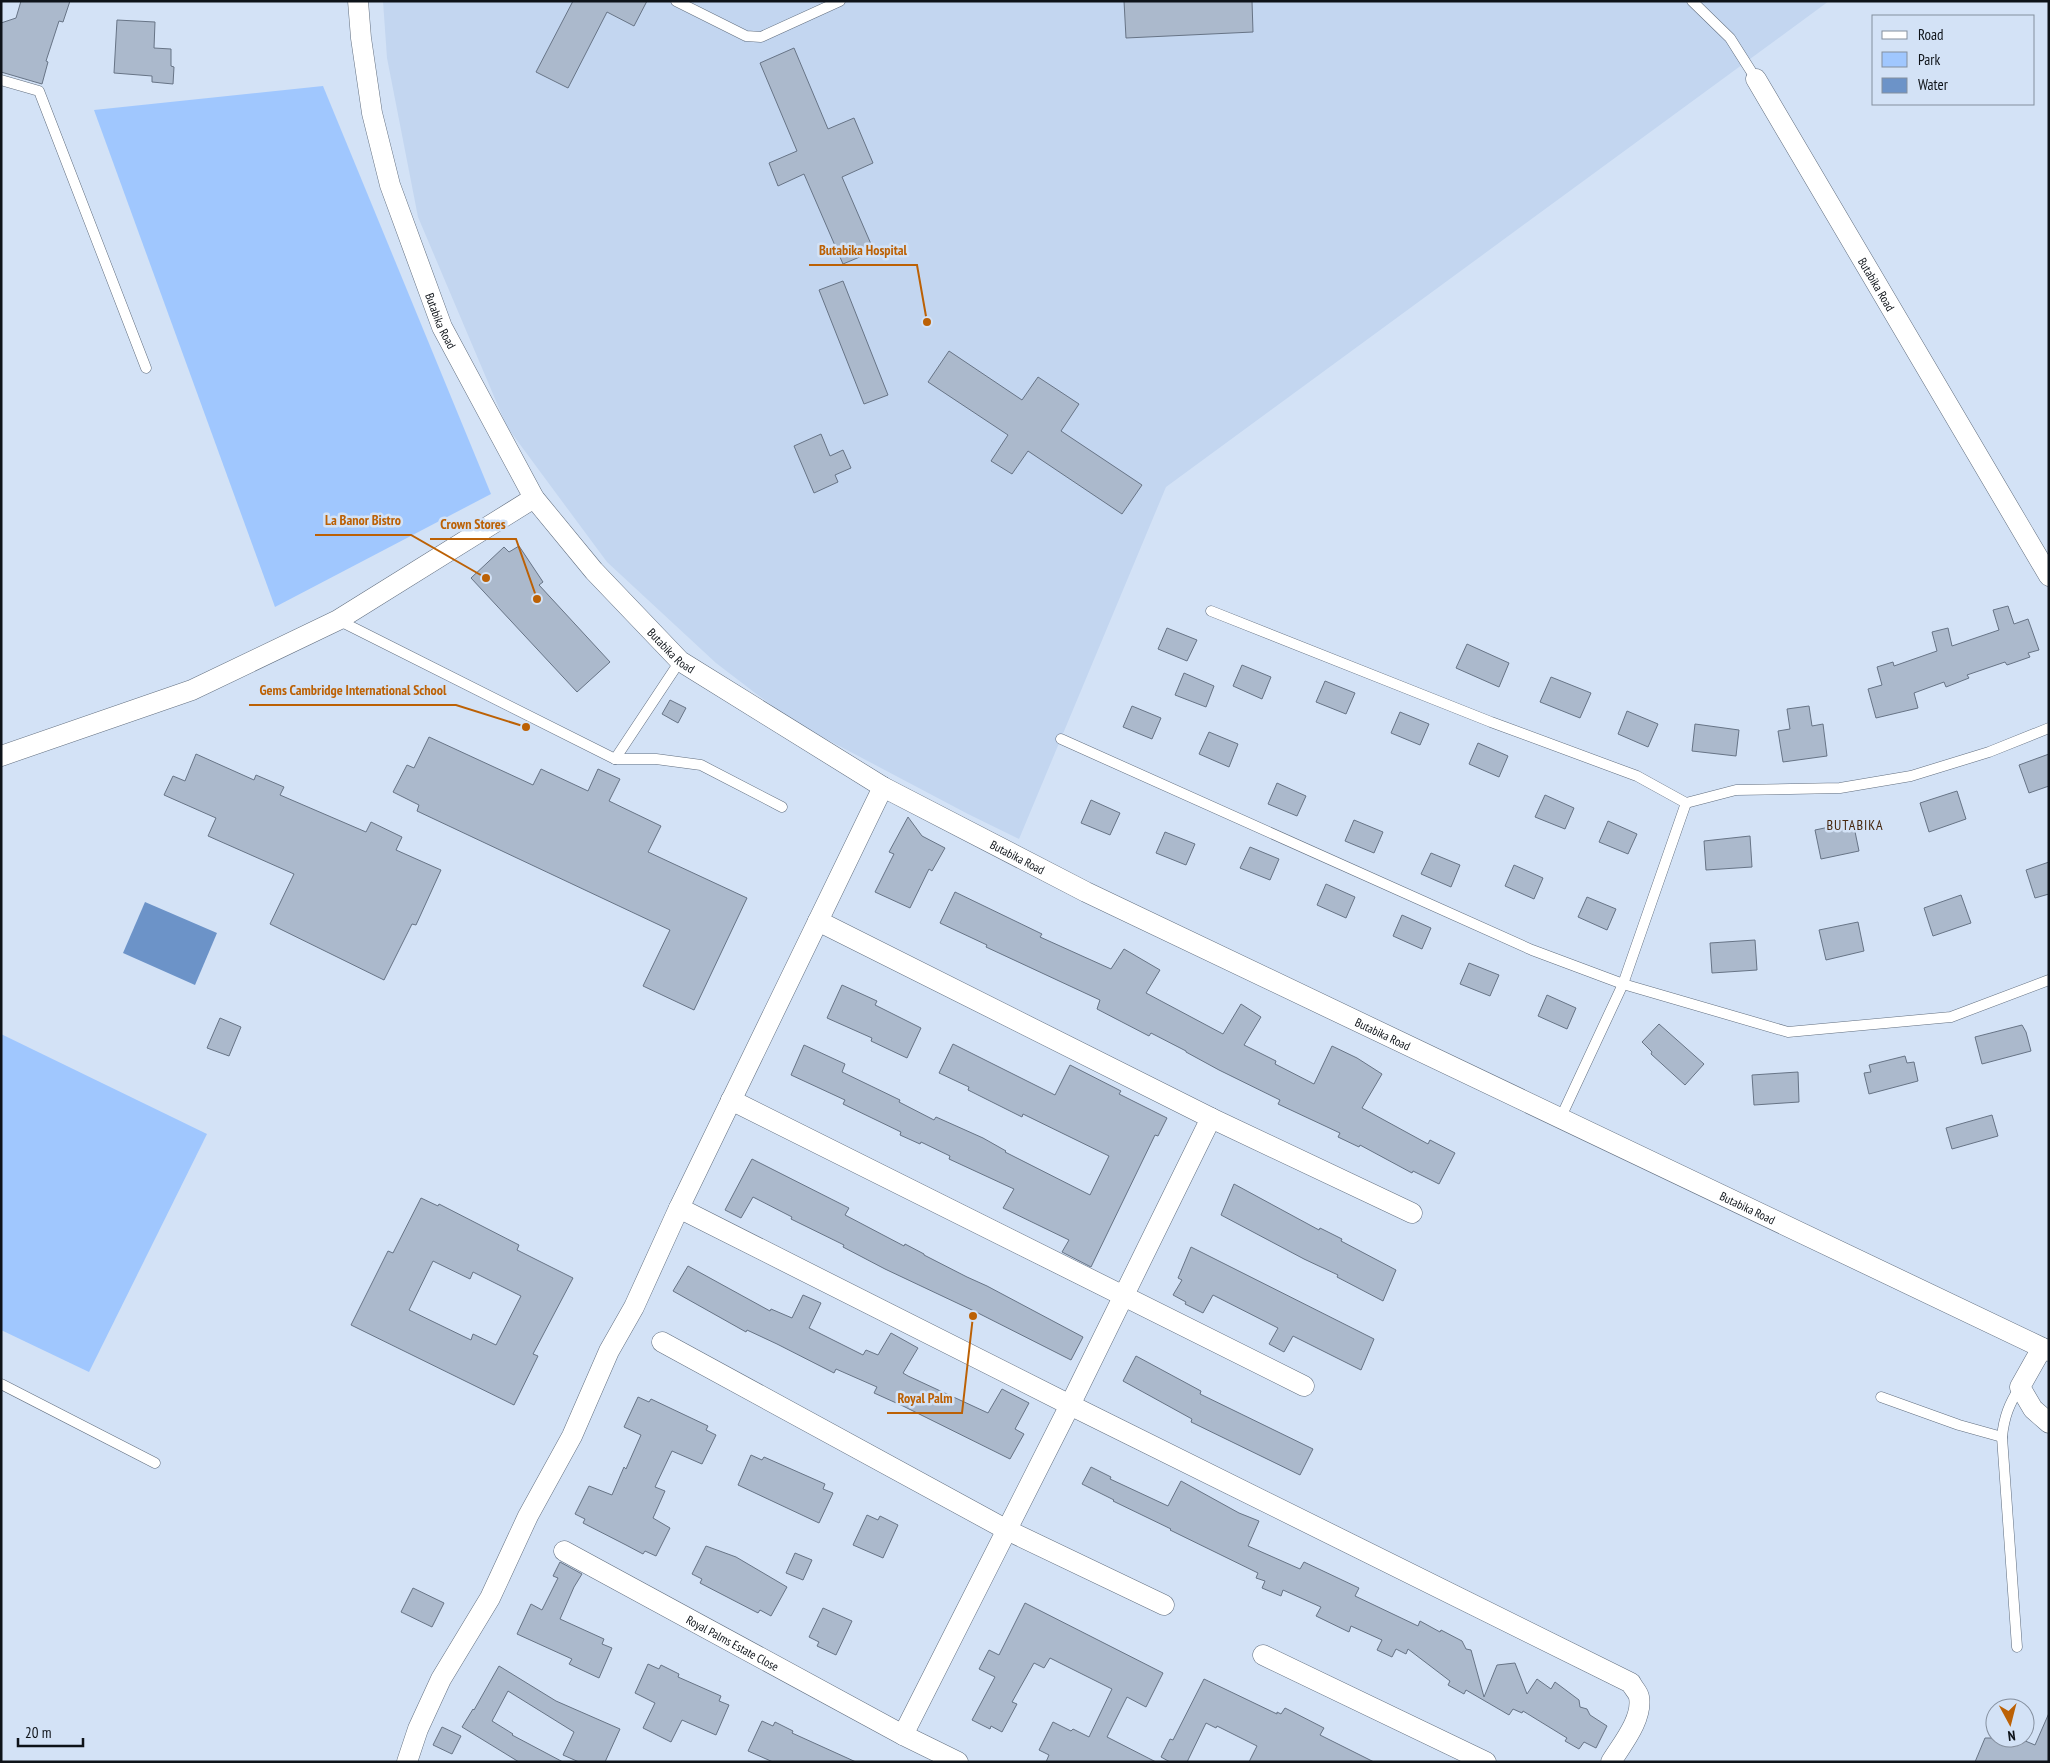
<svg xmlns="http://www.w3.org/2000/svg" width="2050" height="1763" font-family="'PT Sans Narrow',sans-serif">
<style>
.built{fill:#c3d6f0}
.green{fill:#a0c7fe}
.water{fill:#6c93c8}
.building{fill:#abb9cc;stroke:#677486;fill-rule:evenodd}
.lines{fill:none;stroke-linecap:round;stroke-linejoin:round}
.service-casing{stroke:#616e7f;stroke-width:11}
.minor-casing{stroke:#616e7f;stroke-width:21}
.service{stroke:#fff;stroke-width:10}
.minor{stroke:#fff;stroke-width:20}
.labels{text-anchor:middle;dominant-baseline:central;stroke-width:5;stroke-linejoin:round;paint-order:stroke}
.street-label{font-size:12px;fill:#0e1319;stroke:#d3e2f6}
.neighbourhood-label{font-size:14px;letter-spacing:1px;fill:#45260d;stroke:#d3e2f6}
.leader{fill:none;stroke:#bc6105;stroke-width:2}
.callout-dot{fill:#bc6105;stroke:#d3e2f6;stroke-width:2}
.callout-label{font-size:14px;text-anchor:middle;font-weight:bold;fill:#bc6105;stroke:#d3e2f6;stroke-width:5;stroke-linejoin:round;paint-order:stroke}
</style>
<rect width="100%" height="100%" fill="#d3e2f6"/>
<path class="built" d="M383,1h1446l-663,486 -147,352 -51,-25 -176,-93 -76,-58 -109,-101 -100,-135 -89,-210 -31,-159z"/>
<g class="green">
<path d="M323,86l168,408 -216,113 -181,-497z"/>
<path d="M1,1034l206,100 -118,238 -88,-42z"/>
</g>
<path class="water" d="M145,902l72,31 -22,52 -72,-32z"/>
<g class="building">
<path d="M21,1h49l-7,21 -4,-1 -13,40 2,1 -6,22 -41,-12v-49l15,-5z"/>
<path d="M573,1h74l-13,25 -27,-14 -39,76 -32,-16z"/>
<path d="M1124,1h128l1,31 -127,6z"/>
<path d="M117,20l38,2 -1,26 17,1v17l3,1 -1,17 -21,-2v-6l-38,-3z"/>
<path d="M794,48l34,81 26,-11 19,45 -31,14 32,74 -31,13 -39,-90 -26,12 -9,-23 28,-12 -37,-88z"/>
<path d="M843,281l45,114 -24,9 -45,-114z"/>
<path d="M949,351l73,49 16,-23 41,27 -18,27 81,54 -20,29 -94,-63 -16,23 -21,-13 17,-26 -80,-53z"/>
<path d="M821,434l9,22 13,-6 8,18 -16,7 3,7 -24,11 -20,-47z"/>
<path d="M519,546l24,36 -4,3 71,77 -33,30 -106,-114 33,-31 5,5z"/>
<path d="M2008,606l6,18 14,-5 11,31 -11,3 2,4 -23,8 -2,-3 -38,13 2,3 -23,9 -2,-5 -30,11 4,15 -42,10 -8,-29 14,-4 -5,-18 16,-5 1,4 43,-15 -5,-19 16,-4 4,18 47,-16 -6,-20z"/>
<path d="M1167,628l30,12 -10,21 -29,-12z"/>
<path d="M1467,644l42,19 -10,24 -43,-19z"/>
<path d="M1242,665l29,12 -9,22 -29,-13z"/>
<path d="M1184,673l30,13 -8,21 -31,-12z"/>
<path d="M1551,677l40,16 -11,25 -40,-16z"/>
<path d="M1325,681l30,12 -9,21 -30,-12z"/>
<path d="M670,700l16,8 -8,15 -16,-9z"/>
<path d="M1132,706l29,12 -9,21 -29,-12z"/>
<path d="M1809,706l3,20 11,-2 4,32 -44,6 -5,-31 12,-2 -3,-20z"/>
<path d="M1627,711l31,13 -10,23 -30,-13z"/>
<path d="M1400,712l29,12 -9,21 -29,-12z"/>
<path d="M1695,724l44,6 -3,26 -44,-5z"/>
<path d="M1209,732l29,12 -9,23 -30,-13z"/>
<path d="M429,737l104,48 8,-16 47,22 10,-22 22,10 -11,22 52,25 -13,26 99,46 -53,112 -51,-24 27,-56 -253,-119 2,-6 -26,-13 14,-27 7,3z"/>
<path d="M1478,743l30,13 -9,21 -30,-13z"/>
<path d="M196,754l58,26 2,-5 28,12 -4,8 86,37 5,-10 31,15 -6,13 45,20 -25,55 -4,-1 -28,56 -114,-56 24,-50 -86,-38 8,-18 -52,-23 9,-19 12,5z"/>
<path d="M2049,754v32l-20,7 -10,-28z"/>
<path d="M1277,783l29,13 -9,20 -29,-12z"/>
<path d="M1957,791l9,28 -37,13 -9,-29z"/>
<path d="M1545,795l29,13 -9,21 -30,-12z"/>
<path d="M1091,800l29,13 -10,22 -29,-12z"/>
<path d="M908,817l14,19 23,12 -13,23 -3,-2 -19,39 -35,-16 19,-38 -5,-2z"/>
<path d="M1354,820l29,12 -9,21 -29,-12z"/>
<path d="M1608,821l29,13 -9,20 -29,-12z"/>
<path d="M1853,822l6,29 -38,8 -6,-29z"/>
<path d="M1165,832l30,12 -9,21 -30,-12z"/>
<path d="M1750,836l2,31 -46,3 -2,-29z"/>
<path d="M1250,847l29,12 -9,21 -30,-12z"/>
<path d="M1431,853l29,12 -9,22 -30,-13z"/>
<path d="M2049,862v32l-14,4 -9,-28z"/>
<path d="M1514,865l29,13 -9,21 -29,-13z"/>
<path d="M1326,884l29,13 -9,21 -29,-13z"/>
<path d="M955,892l87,42 -2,3 71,32 13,-20 36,21 -14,23 77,41 18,-30 20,13 -17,28 32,16 -1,3 39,20 18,-38 25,12 25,16 -20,34 66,36 2,-4 25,13 -16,31 -26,-13 -1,2 -52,-28 -1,2 -21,-10 2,-4 -62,-29 2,-4 -61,-30 -33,-18v-1l-35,-18 -2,3 -52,-27 3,-9 -114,-53 1,-2 -47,-22z"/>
<path d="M1961,895l10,28 -38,13 -9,-28z"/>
<path d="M1587,897l29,12 -9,21 -29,-13z"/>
<path d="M1402,915l29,13 -9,21 -29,-13z"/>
<path d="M1858,922l6,29 -38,9 -7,-30z"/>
<path d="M1755,940l2,30 -45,3 -2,-30z"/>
<path d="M1469,963l30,12 -9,21 -30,-12z"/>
<path d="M842,985l35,16 -2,4 46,23 -14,30 -36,-17 1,-3 -45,-20z"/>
<path d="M1547,995l29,13 -9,21 -29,-13z"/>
<path d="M220,1018l21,9 -12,29 -22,-8z"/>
<path d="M1659,1024l45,40 -19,21 -34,-31 1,-2 -10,-10z"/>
<path d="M2022,1025l4,7 5,19 -49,13 -7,-27z"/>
<path d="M953,1044l102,51 15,-30 51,26 -2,3 48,24 -9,18 -3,-1 -64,132 -29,-15 7,-12 -66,-32 11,-19 -65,-30 1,-3 -29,-14 -1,2 -20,-9 1,-3 -58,-28 2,-4 -54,-25 13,-30 41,19 -3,8 58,28 -1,2 35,18 2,-3 47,21 23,13 -1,1 85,43 19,-39 -86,-42 -1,3 -54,-27 1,-3 -30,-14z"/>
<path d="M1905,1056l2,7 7,-1 4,19 -49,13 -5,-21 7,-1 -2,-7z"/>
<path d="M1798,1072l1,30 -45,3 -2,-30z"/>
<path d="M1992,1115l6,21 -46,13 -6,-21z"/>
<path d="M752,1159l97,49 -4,7 59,31 1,-2 19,10v1l43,22 20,9 96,51 -12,23 -97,-49 -89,-42 -42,-22 1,-2 -53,-26 1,-2 -39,-20 -12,21 -16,-8z"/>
<path d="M1234,1184l85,46 1,-2 22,11 -1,2 55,29 -13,31 -46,-24 1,-2 -34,-16 -83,-44z"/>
<path d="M421,1198l17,8 1,-2 80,41 -2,5 56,28 -40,76 5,2 -24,49 -163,-80 37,-74 5,2zM433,1261l37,18 3,-7 48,24 -25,49 -23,-11 -2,6 -62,-30z"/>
<path d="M1191,1247l183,92 -13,31 -68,-34 -9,16 -15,-8 9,-16 -65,-33 -10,18 -18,-9 1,-2 -13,-7 9,-15 -4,-2z"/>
<path d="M688,1266l82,45 1,-2 21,9 11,-23 18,8 -12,25 54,27 3,-5 12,5 13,-22 27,15 -15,25 5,3 80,37 14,-24 27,14 -14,26 9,5 -14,25 -107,-53 -29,-13 3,-6 -41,-18 -2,4 -57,-29 -30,-14 -1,2 -73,-41z"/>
<path d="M1136,1356l65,35 -1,3 113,55 -13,26 -109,-53 1,-3 -69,-38z"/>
<path d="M638,1397l11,5 2,-3 57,27 -2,4 10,5 -14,29 -30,-13 -17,36 10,4 -12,27 17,10 -14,28 -11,-5 -2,3 -17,-9 -43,-22 2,-4 -10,-5 14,-28 23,9 12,-28 2,2 15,-34 -17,-8z"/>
<path d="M751,1455l11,5 2,-3 61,27 -2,5 10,4 -14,30 -81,-38z"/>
<path d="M1091,1467l20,10 -1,2 58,27 13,-25 58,32 20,8 -11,25 52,23 4,-7 55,26 -4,8 63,30 2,-5 20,11 1,-2 21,11 4,8 5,1 13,47 13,-32 18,-2 12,31 10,-15 14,10 4,-7 24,18 1,7 7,2 3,6 17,11 -11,22 -12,-6 -5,7 -14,-8 2,-3 -44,-27 -1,2 -9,-4 -4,6 -43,-25 -2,4 -16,-9 2,-4 -42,-32 -2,5 -10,-5 -4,8 -15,-7 5,-10 -31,-14 -2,6 -33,-16 5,-9 -38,-17 -2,6 -19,-8 3,-7 -9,-3 2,-5 -88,-43 1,-1 -58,-28 1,-1 -32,-16z"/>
<path d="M867,1515l11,5 2,-4 18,9 -15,33 -30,-13z"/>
<path d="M706,1546l30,11 51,30 -16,29 -11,-6 -2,3 -58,-30 2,-4 -10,-5z"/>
<path d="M795,1553l17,7 -9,20 -17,-7z"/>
<path d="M560,1562l22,12 -8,13 -14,32 44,20 -2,5 10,4 -13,30 -30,-14 3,-5 -55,-25 14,-30 11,6 16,-32 -5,-2z"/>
<path d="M413,1588l31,15 -12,24 -31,-15z"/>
<path d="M1025,1603l138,70 -17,34 -19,-10 -20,40 49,25h-110l3,-7 -10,-5 14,-28 18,9 2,-2 16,8 23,-48 -62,-31 -6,10 -10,-5 -22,39 5,2 -15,28 -11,-6 -1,3 -18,-9 23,-43 -16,-8 10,-19 10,5z"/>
<path d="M823,1608l29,13 -16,34 -19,-9 2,-4 -10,-5z"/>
<path d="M648,1664l11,5 2,-4 18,9 -1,3 43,19 -2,5 10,4 -13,30 -34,-15 -11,22 -28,-14 12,-25 -20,-10z"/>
<path d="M499,1666l57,35 64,28 -15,33h-26l-16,-7 11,-23 -66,-41 -16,30 21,13 -1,1 51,27h-44l-57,-35 11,-18 1,1z"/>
<path d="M1204,1679l73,35v-2l4,2 4,-6 39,20 -4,7 54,27h-125l8,-16 -40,-20 -1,2 -10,-5 -19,39h-17l-9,-5 9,-18 3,1z"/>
<path d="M2049,1713v49h-74l10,-24h33l17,7z"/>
<path d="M762,1721l11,5 2,-4 18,9 -1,2 64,29h-83l-25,-11z"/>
<path d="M442,1727l19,9 -9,18 -19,-9z"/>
</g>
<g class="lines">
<g class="service-casing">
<g id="service">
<path d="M676,1l70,35 15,1 79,-36"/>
<path d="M1692,1l38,37 26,41"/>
<path d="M1,80l38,11 107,277"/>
<path d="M1211,611l280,111 146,54 49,27 50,-13 104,-2 71,-12 78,-24 60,-24"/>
<path d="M338,620l277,139h41l45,6 81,42"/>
<path d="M1061,739l471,211 91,34 165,48 163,-15 98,-37"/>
<path d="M615,759l65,-98"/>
<path d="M1561,1117l62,-133 63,-181"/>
<path d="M1,1384l154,79"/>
<path d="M1881,1397l78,28 43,12"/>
<path d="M2017,1647l-15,-210c2,-20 7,-33 18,-50"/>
</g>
</g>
<g class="minor-casing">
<g id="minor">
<path id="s1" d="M358,1l3,37 11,75 18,72 52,142 92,171 60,73 86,90 203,126 203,105 963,459"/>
<path id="s2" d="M1756,79l293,497"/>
<path d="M1,756l191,-66 146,-70 196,-122"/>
<path d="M883,787l-204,421 391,197 561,278c2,5 7,9 8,14 4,22 -17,47 -28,65"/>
<path d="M818,921l393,197 -141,287 -167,330"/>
<path d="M731,1100l573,286"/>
<path d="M1211,1118l201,95"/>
<path d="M662,1342l345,188 157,75"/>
<path d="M2042,1348l-22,39 13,22 16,14"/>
<path id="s3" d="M564,1551l339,184 55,27"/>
<path d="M1263,1655l223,107"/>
<path d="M407,1762l11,-33 23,-50 49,-81 38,-82 44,-80 37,-85 25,-44 45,-99"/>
</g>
</g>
<use href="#service" class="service"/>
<use href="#minor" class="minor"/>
</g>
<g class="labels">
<g class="street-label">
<text stroke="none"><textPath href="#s2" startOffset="238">Butabika Road</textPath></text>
<text stroke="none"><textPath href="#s1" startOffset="332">Butabika Road</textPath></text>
<text stroke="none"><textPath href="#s1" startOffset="738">Butabika Road</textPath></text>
<text stroke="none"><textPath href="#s1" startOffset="1142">Butabika Road</textPath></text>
<text stroke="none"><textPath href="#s1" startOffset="1548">Butabika Road</textPath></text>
<text stroke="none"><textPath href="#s1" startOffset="1952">Butabika Road</textPath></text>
<text stroke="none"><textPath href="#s3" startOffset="192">Royal Palms Estate Close</textPath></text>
</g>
<g class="neighbourhood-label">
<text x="1855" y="825">BUTABIKA</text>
</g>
</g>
<path class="leader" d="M927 322L917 265H809M486 578L411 535H315M537 599L516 539H430M526 727L456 705H249M973 1316L962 1413H887"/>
<g class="callout-dot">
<circle cx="927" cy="322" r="5"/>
<circle cx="486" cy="578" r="5"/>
<circle cx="537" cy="599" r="5"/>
<circle cx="526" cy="727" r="5"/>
<circle cx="973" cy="1316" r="5"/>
</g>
<g class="callout-label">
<text x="863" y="255">Butabika Hospital</text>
<text x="363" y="525">La Banor Bistro</text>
<text x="473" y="529">Crown Stores</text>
<text x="353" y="695">Gems Cambridge International School</text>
<text x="925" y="1403">Royal Palm</text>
</g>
<rect width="2050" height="1763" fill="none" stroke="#0e1319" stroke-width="5"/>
<rect x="1872" y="15" width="162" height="90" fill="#d3e2f6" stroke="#848f9e"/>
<rect x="1882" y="31" width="25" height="8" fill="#ffffff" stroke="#848f9e"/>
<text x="1918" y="40" font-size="15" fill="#0e1319">Road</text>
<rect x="1882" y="52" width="25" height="15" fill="#a0c7fe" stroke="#848f9e"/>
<text x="1918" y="65" font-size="15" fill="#0e1319">Park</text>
<rect x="1882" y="78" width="25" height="15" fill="#6c93c8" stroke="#848f9e"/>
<text x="1918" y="90" font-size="15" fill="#0e1319">Water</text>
<g transform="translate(2010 1723) rotate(173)"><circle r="24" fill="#d3e2f6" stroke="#848f9e"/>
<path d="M0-4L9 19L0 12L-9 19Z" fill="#bc6105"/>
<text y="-8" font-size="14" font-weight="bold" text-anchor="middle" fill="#0e1319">N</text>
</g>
<path d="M18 1738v8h65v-8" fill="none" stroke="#0e1319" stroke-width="2.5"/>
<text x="25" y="1738" font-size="15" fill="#0e1319" stroke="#d3e2f6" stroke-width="4" paint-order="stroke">20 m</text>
</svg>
